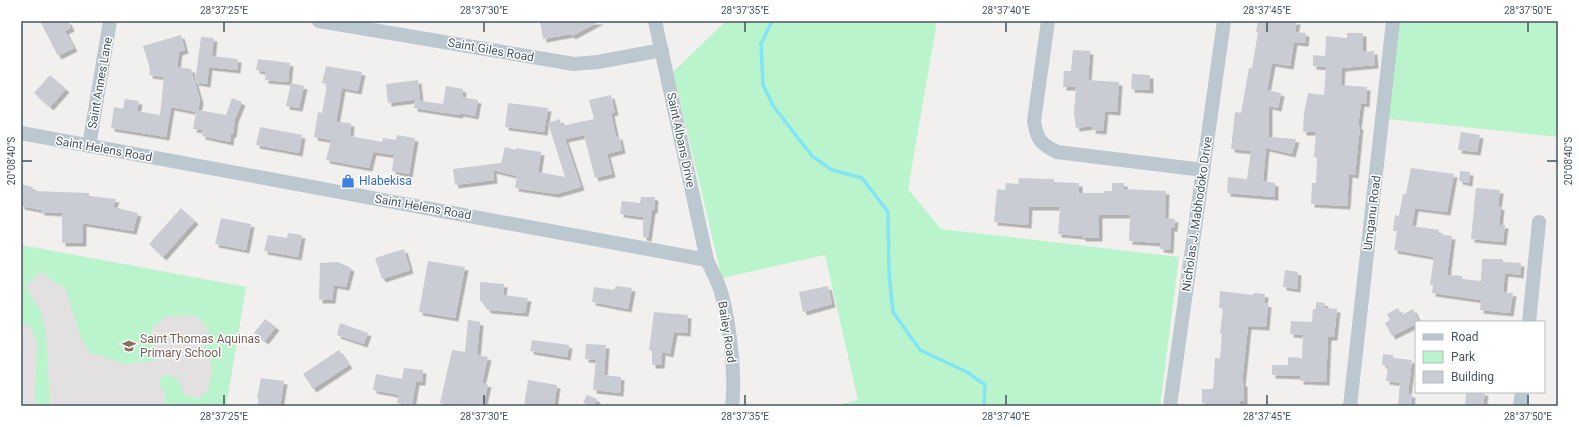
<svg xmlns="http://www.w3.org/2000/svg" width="1579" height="427" font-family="Roboto,sans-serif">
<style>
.education{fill:#e3e0e1}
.green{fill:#b9f4cc}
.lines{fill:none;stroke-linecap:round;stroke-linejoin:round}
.stream{stroke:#81e5f6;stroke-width:3.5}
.building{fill:#c9ccd2;filter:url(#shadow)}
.minor{stroke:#bbc8d0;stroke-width:14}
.ticks{fill:none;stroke:#45545f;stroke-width:1.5}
.labels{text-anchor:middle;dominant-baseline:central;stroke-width:3;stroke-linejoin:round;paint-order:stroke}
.street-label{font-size:12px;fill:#45545f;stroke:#fff}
.shop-label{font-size:12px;fill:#366cbe;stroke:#fff;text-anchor:start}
.education-label{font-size:12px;fill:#785e54;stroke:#fff;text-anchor:start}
.neatline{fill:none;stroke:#45545f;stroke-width:1.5}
.ticks-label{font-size:10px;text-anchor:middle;fill:#45545f}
</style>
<defs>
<filter id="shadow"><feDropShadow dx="3.5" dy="3.5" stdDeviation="0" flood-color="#0004"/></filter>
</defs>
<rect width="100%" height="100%" fill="#f2efef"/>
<path class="education" d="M21,245l225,42 -20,119h-205z"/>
<g class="green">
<path d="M726,21h211l-29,168 33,40 238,28 -19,149h-327l25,-6 -33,-145 -103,23 -49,-206z"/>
<path d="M1399,21h159v116l-170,-18z"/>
<path d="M21,245l225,42 -20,119h-62l1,-13 -6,-10 2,-7 10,-1 9,8 4,11 13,5 11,-8 4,-21 -2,-13 -9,1 -3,-6 11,-9 -1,-15 -12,-12h-29l-16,13 6,24 -2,8 -33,3 -7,-4 -25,-7 -8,-13 -17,-53 -10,-4 -15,-12 -14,16 15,25 5,21 4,73h-15l2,-62 -5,-16 -10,-5 -1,1z"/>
</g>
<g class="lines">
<path class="stream" d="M772,21l-11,23 2,41 11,22 38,49 20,14 30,8 26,34 1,61 4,39 27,38 47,22 18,13 -1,21"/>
</g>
<g class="building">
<path d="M40,21h28l3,7 -6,3 9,17 -16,8z"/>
<path d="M540,21h60l-28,15 -1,-2 -28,5z"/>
<path d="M1258,21h39l-2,11 11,1 -1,10 -11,-1 -4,24 -18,-3 -5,27 14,3 -3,15 -9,-2v31l27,2 -4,15 -26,-6 -3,33 12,2v14l-48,-4 1,-16 19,2 4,-28 -20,-2 4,-37 6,1 8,-45h3l6,-36h-2z"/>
<path d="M1347,33h16v19l11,-1 1,14 -33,3 -1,17 26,2 -1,17 -5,-1 -3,23h2l-5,49 -6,-1 -2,32 -36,-2 1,-21h4l1,-25 -3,-1 2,-25h-13l1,-19 4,-20 16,2 2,-28 -13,-1v-11l12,1 1,-20 21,2z"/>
<path d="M181,35l4,15 -6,2 -2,15 14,2 9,31 -2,10 28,5 6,-17 10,4 -7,17 -2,15h-2l-1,8 -28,-6 1,-6 -10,-1 3,-17 -25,-5 -5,30 -55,-9 3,-21 9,2 2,-10 14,2 -2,10 23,4 4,-38 -15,-2 1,-6 -7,-23z"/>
<path d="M201,37l13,1 -2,18 26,3 -1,11 -28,-3 -2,17 -12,-2z"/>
<path d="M1073,50l17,1 -2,29 31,2 -2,30 -12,-1 -2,20 -11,-1 1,-4 -17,2 -2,-15 2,-26h-13l1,-16h7z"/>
<path d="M258,59l32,4 -2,19 -23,-2 1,-8 -10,-2z"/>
<path d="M326,66l36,6 -4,19 -16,-3 -6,34 15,1 -1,13 32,6 1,-4 13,2 1,-5 18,3 -6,36 -17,-3 2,-16 -21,-3 -4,16 -43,-8 5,-20 -17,-3 4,-25 4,1 5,-29 -5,-1z"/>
<path d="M1132,74l18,1v15l-19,-1z"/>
<path d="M50,75l16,14 -16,18 -16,-14z"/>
<path d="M418,80l2,19 -32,4 -2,-19z"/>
<path d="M291,83l13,3 -5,22 -13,-2z"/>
<path d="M446,86l17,3 -1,8 16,3 -3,16 -15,-3 -1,2 -45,-7 1,-8 28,4z"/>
<path d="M611,95l4,17 -4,1 5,24 3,-1 3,14 -15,4 5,20 -17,4 -11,-43 -19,4 16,48 -25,7 -41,-6 2,-12 -24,-6 1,10 -39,5 -2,-16 48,-6 4,-16 11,3v-2l25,4 -3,20 27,5 -17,-54 12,-4 1,7 33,-7 -5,-19z"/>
<path d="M508,103l40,5 -4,24 -39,-5z"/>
<path d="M260,127l42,8 -3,18 -43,-8z"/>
<path d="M1461,132l19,3 -3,17 -19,-2z"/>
<path d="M1411,168l43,6 -7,38 -32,-4 -3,18 27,4 -1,4 14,2 -5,39 15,1v3l19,2 1,-22h21v3l18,1 -1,12 -15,-2 -2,19 10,1 -3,20 -30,-3 1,-10 -49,-7 1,-8h-3l4,-28 -40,-7 3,-19h-4l2,-16 4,1 4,-22h3z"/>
<path d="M1460,171l10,1 -1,11 -10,-2z"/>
<path d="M1019,178l35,1v3l25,1v10h25l1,-2h7v-8h12v6l42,2 -1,27 10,1 -1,9h-3l-1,22 -10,-1v-6l-31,-2 1,-26h-31v23h-17v-2l-24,-2 2,-27h-31l-1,18 -34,-3 3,-33 8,1 1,-7 12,1z"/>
<path d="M21,184l12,3 -1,4 57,2v3l27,3 -3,8 25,6 -5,18 -50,-8v20h-21v-30l-21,-1v-2l-20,-4z"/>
<path d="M1476,188l24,2 -2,16 3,1 -2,18h6l-2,17 -32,-3z"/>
<path d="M641,197h14l-1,13h-2l-4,28 -5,-1v-20l-23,-3 2,-13 18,2z"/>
<path d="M181,208l14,13 -32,36 -14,-13z"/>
<path d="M221,218l30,6 -5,26 -31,-6z"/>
<path d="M288,233l14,2 -4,22 -34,-6 4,-16 19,3z"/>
<path d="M404,249l6,21 -28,9 -7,-21z"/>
<path d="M428,261l37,6 -10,51 -36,-6z"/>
<path d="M338,262l13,6 -5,19 -12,-2 -2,15h-13l1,-37z"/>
<path d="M1285,270l13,2 -1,17 -14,-2z"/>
<path d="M480,282l24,2 -1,11 25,3 -3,15 -37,-3 -8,-10z"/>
<path d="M616,286l16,2 -4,21 -36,-7 2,-15 20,3z"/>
<path d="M828,286l4,18 -29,8 -4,-20z"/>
<path d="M1220,291l33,4 1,-2 11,1 -1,9 4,1 -2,23 -18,-1 -6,57h2v18h-4v5h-36v-3h-2v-14h11l2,-31h5l2,-24h-2l3,-26h-4z"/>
<path d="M1316,302l9,1v5l12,1 -3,28h-6l-2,45 -26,-1 1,-5 -29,-1v-10h16v-8l14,1 1,-23 -13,-1 1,-13 21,1 1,-13h3z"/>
<path d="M1398,308l4,7 11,-6 6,13h-3v2l-24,12 -7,-13 5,-3 -3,-6z"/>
<path d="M654,312l34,3 -1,18 -13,-1 -4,22 -8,-2 -1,13h-9v-14l-3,-1z"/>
<path d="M265,319l11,8 -11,14 -11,-8z"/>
<path d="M468,320l12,2 -3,33 11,2 -6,26 6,1 -5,22h-29l-14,-3 12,-53 13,2z"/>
<path d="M340,323l28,10 -4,11 -27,-9z"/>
<path d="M532,340l37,5 -2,12 -37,-6z"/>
<path d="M586,344l20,1 -2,30 17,2 -1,16 -27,-3 3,-30 -11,-1z"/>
<path d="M339,350l10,15 -36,24 -10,-15z"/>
<path d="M1383,354l10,1v3l19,2 -4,34h4l-1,12h-13l2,-23 -14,-2 2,-15 -6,-1z"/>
<path d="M404,368l19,2 -1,12h-6l-4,23 -15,-2 2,-8 -26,-5 3,-16 26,5z"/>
<path d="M261,378l23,3 -4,25h-23l2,-7 -2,-1z"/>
<path d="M528,380l29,5 -3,21h-30z"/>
<path d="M1466,392h19l-2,14h-18z"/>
<path d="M587,395l10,4 -3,7 -11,-3z"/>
</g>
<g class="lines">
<g class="minor">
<path d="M319,21l255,43 24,-2 64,-12"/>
<path d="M655,21l52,239c4,9 10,19 13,29 9,28 16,87 12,117"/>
<path d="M1048,21l-14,100c3,19 7,23 23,31l146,18"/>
<path d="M21,133l686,127"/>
<path d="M89,146l21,-125"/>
<path d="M1529,322l10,-100"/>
<path d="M1170,406l54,-385"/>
<path d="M1350,406l43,-385"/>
<path d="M1520,406l2,-14"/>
</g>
</g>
<path class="ticks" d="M224,22v10M484,22v10M745,22v10M1006,22v10M1267,22v10M1528,22v10M22,161h10M1547,161h10M224,395v10M484,395v10M745,395v10M1006,395v10M1267,395v10M1528,395v10"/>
<defs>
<g id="shop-bare" transform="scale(1.08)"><path d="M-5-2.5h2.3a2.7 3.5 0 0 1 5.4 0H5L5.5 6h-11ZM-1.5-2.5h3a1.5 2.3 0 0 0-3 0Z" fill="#3f7fe0" stroke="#fff" stroke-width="2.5" paint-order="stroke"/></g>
<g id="school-bare" transform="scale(1.08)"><path d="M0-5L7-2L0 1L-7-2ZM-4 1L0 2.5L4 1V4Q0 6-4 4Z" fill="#8d6e63" stroke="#fff" stroke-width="2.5" paint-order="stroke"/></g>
</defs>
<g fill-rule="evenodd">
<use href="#shop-bare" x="348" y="181"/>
<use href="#school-bare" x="129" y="346"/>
</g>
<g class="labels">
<g class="street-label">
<text transform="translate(491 50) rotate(10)">Saint Giles Road</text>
<text transform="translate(100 83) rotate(-80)">Saint Annes Lane</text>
<text transform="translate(681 140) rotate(78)">Saint Albans Drive</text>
<text transform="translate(104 149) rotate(10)">Saint Helens Road</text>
<text transform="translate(423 207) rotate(10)">Saint Helens Road</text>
<text transform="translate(1372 213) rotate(-83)">Umganu Road</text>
<text transform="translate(1197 214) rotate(-82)">Nicholas J. Mabhodoko Drive</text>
<text transform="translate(727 332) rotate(81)">Bailey Road</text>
</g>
<g class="shop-label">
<text x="359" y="181">Hlabekisa</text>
</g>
<g class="education-label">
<text x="140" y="339">Saint Thomas Aquinas<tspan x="140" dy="14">Primary School</tspan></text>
</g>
</g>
<rect width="1579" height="427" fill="none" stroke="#ffffff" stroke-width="44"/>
<rect x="1415" y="321" width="130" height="72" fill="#ffffff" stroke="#b5bbbf"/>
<rect x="1423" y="334" width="20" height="6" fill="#bbc8d0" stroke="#b5bbbf"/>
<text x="1451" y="341" font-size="12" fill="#45545f">Road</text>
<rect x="1423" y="351" width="20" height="12" fill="#b9f4cc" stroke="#b5bbbf"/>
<text x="1451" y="361" font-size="12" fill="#45545f">Park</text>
<rect x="1423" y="371" width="20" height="12" fill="#c9ccd2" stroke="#b5bbbf"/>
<text x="1451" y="381" font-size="12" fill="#45545f">Building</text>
<rect x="22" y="22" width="1535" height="383" class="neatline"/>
<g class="ticks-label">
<text x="224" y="14">28°37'25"E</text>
<text x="484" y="14">28°37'30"E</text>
<text x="745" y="14">28°37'35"E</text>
<text x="1006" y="14">28°37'40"E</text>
<text x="1267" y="14">28°37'45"E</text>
<text x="1528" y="14">28°37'50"E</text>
<text transform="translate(11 161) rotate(-90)" y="4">20°08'40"S</text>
<text transform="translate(1568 161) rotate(-90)" y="4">20°08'40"S</text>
<text x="224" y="420">28°37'25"E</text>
<text x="484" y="420">28°37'30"E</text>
<text x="745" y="420">28°37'35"E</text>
<text x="1006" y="420">28°37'40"E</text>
<text x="1267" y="420">28°37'45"E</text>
<text x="1528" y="420">28°37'50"E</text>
</g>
</svg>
